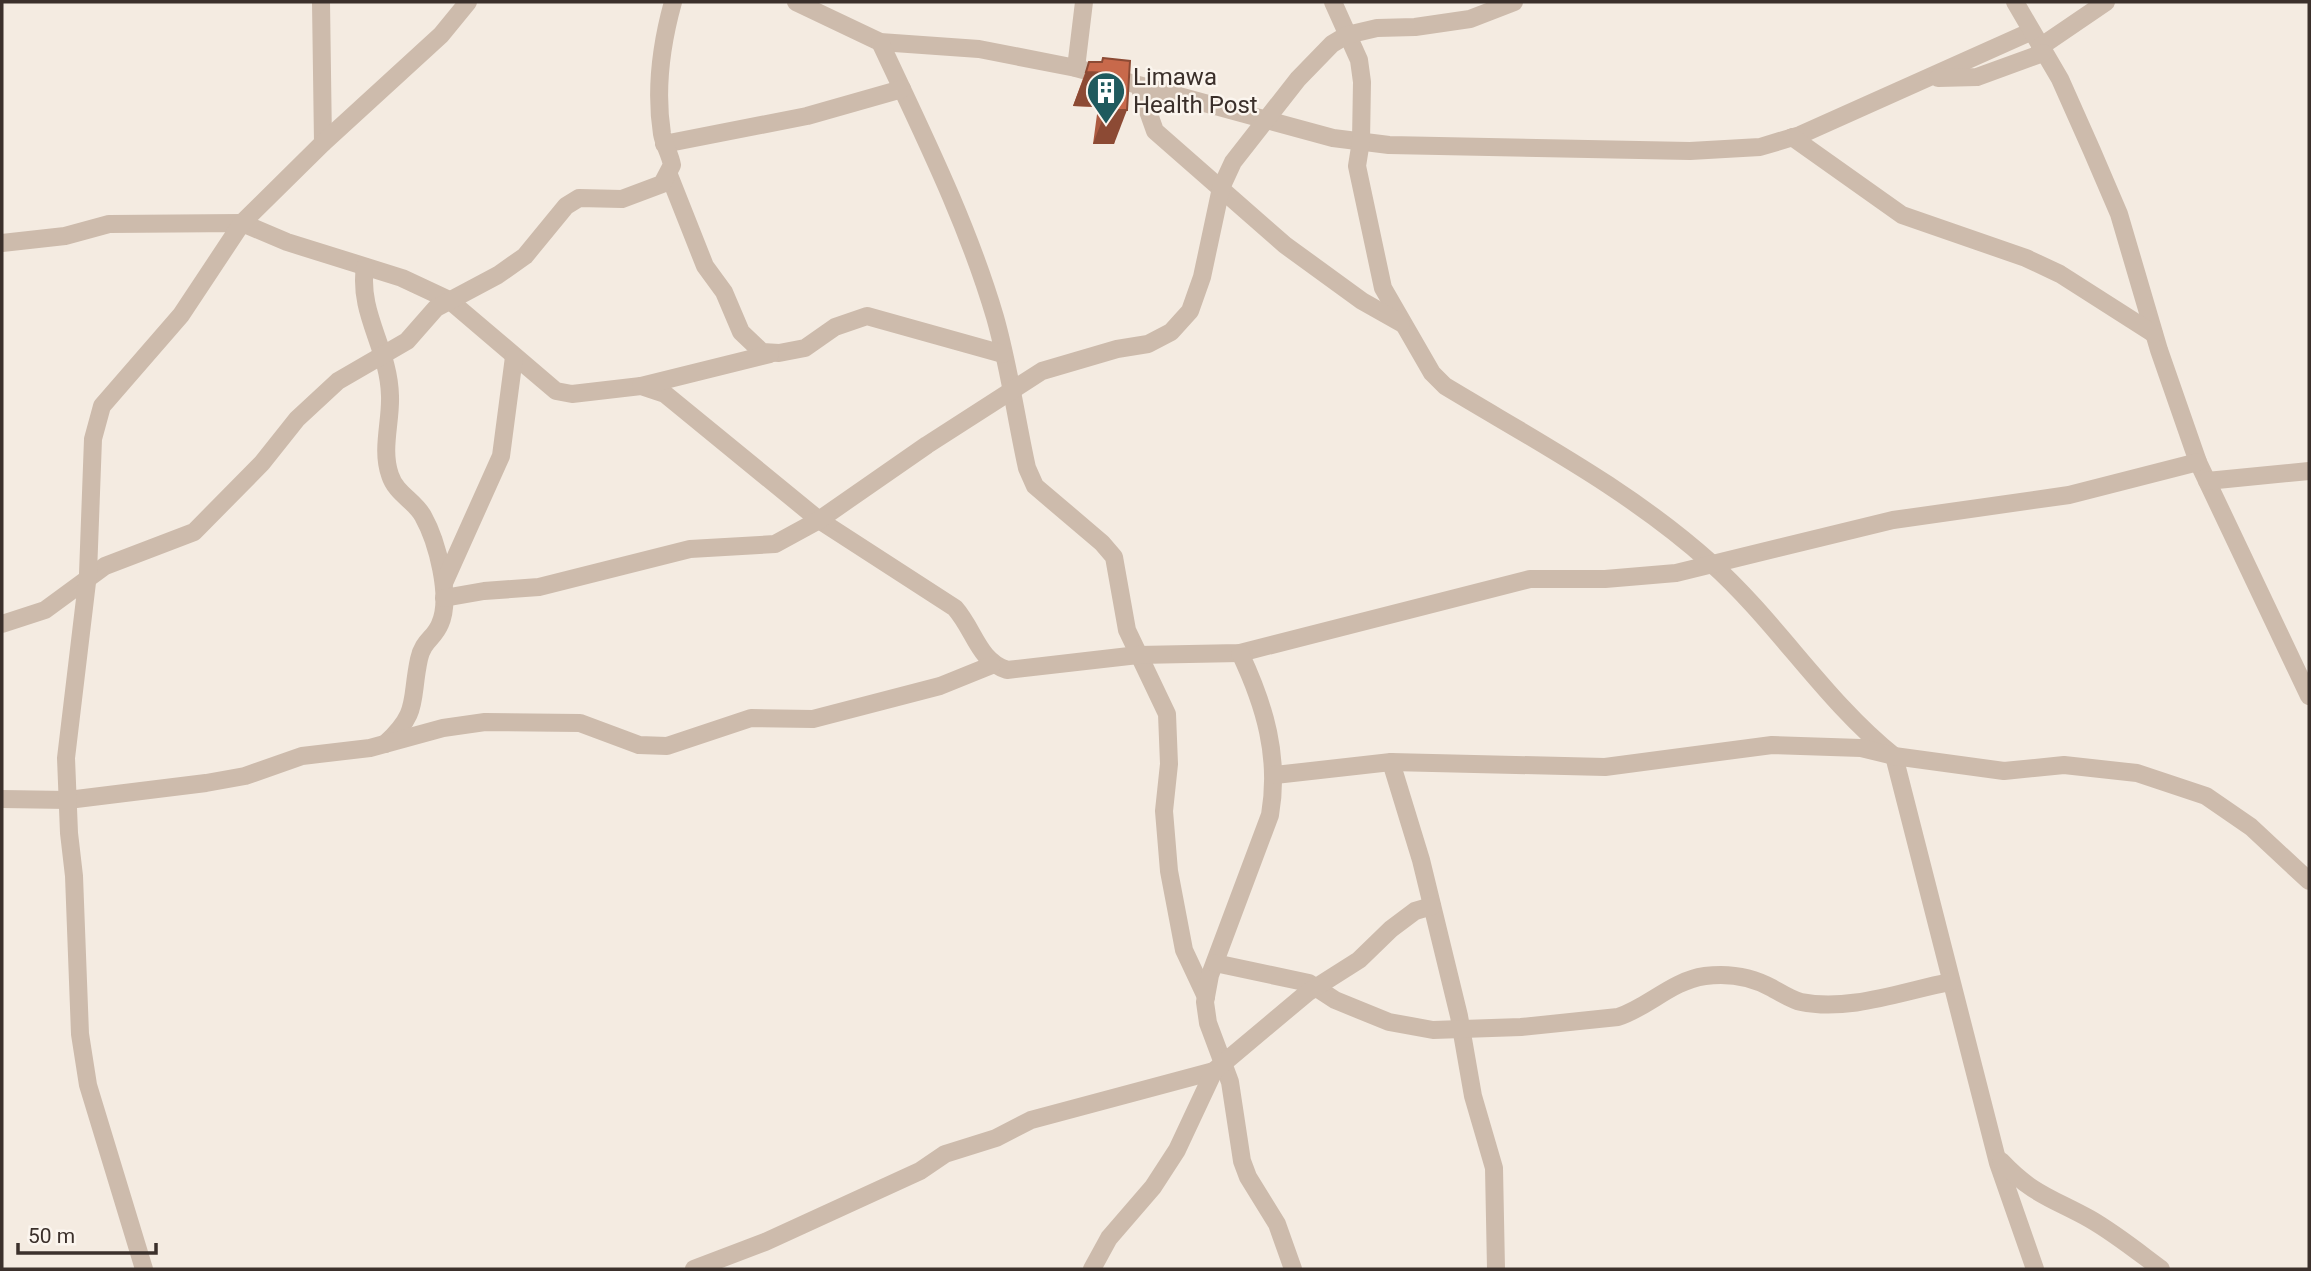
<svg xmlns="http://www.w3.org/2000/svg" width="2311" height="1271" font-family="Roboto,sans-serif">
<style>
.lines{fill:none;stroke-linecap:round;stroke-linejoin:round}
.minor{stroke:#cdbbac;stroke-width:18}
.wall{fill:#ac5a40}
.shaded-wall{fill:#8c4a34}
.building{fill:#c8694b;stroke:#8c4a34;stroke-width:2}
.labels{text-anchor:middle;dominant-baseline:central;stroke-width:5;stroke-linejoin:round;paint-order:stroke}
.poi-label{font-size:24px;fill:#3b302b;stroke:#fbf5ee;text-anchor:start}
</style>
<rect width="100%" height="100%" fill="#f4ebe1"/>
<g class="lines">
<g class="minor">
<path d="M321,2l2,141"/>
<path d="M796,2l84,40 99,7 97,19 257,70 56,7 301,6 70,-4 40,-12 230,-103"/>
<path d="M1333,2l26,58 3,22 -1,59 -4,25 26,122 49,85 13,13c91,55 186,105 266,177 66,59 114,138 183,193l104,407 37,106"/>
<path d="M2015,2l45,77 32,72 27,63 40,136 39,112 111,234"/>
<path d="M880,42c42,90 87,180 115,275 14,49 21,101 32,151l8,18 67,57 12,14 13,73 40,84 2,50 -5,47 5,60 15,79 22,47"/>
<path d="M2040,47l66,-45"/>
<path d="M1076,68l8,-66"/>
<path d="M1938,78l39,-1 66,-24"/>
<path d="M1139,86l16,45 130,114 77,56 39,22"/>
<path d="M1792,137l110,78 124,43 34,16 94,60"/>
<path d="M664,144l143,-28 95,-27"/>
<path d="M669,175l36,91 19,26 17,40 21,20 17,1 26,-5 30,-21 32,-11 136,38"/>
<path d="M2,243l63,-7 44,-12 133,-1 45,19 115,36 47,22 107,91 16,3 69,-8 24,8 154,126 136,88c20,23 23,52 52,62l131,-15 102,-2 290,-74h75l71,-6 217,-53 176,-25 129,-33"/>
<path d="M365,267c-7,47 24,81 25,129 1,26 -9,54 0,79 6,19 24,25 33,41 14,25 29,81 17,108 -6,15 -17,16 -21,35 -9,42 1,53 -34,85"/>
<path d="M641,386l129,-32"/>
<path d="M2207,481l102,-10"/>
<path d="M444,583l57,-127 13,-99"/>
<path d="M444,598l40,-7 55,-4 151,-38 85,-5 44,-24 108,-75 115,-74 75,-22 31,-5 23,-12 19,-21 12,-34 19,-89 12,-26 65,-83 34,-35 15,-9 30,-7 38,-1 55,-8 44,-17"/>
<path d="M2,624l43,-14 60,-44 89,-34 68,-69 35,-44 41,-38 69,-40 29,-33 62,-33 27,-19 41,-50 13,-8 43,1 40,-15 10,-19c-2,-11 -8,-20 -10,-31 -7,-45 -1,-89 11,-132"/>
<path d="M1240,653c25,53 40,104 30,162l-60,160 -5,27 3,21 22,59 12,79 6,16 29,47 16,45"/>
<path d="M1391,762l30,98 38,156 14,80 21,72 2,101"/>
<path d="M1275,775l116,-13 214,5 167,-22 89,3 33,8 110,15 60,-6 73,8 69,23 45,31 58,54"/>
<path d="M2,799l66,1 138,-17 39,-7 57,-20 68,-8 73,-20 42,-6 95,1 59,22 28,1 84,-28 62,1 127,-33 52,-21"/>
<path d="M1215,963l94,20 26,17 54,22 44,8 88,-3 97,-10c31,-10 53,-36 87,-41 23,-3 47,1 67,12 9,5 20,12 29,14 48,10 102,-11 149,-20"/>
<path d="M2001,1161c32,34 51,37 89,58 26,15 48,33 71,50"/>
<path d="M144,1269l-56,-184 -8,-51 -6,-158 -5,-43 -3,-75 22,-184 5,-135 9,-33 79,-91 61,-92 81,-80 118,-108 27,-33"/>
<path d="M694,1269l71,-27 155,-71 25,-17 51,-16 35,-18 183,-49"/>
<path d="M1092,1269l17,-31 44,-51 24,-37 37,-79 93,-78 52,-33 32,-31 24,-18 17,-5"/>
</g>
</g>
<path class="wall" d="M1130,61l-16,83h-21l5,-37 -25,-1 16,-44z"/>
<g class="shaded-wall">
<path d="M1086,72l24,1 -12,34 -25,-1z"/>
<path d="M1106,110h21l-13,34h-21z"/>
</g>
<path class="building" d="M1103,58l27,3 -3,49h-21l4,-37 -24,-1 3,-10h13z"/>
<defs>
<g id="building-pin" transform="scale(2.0125)"><path d="M0 17L-7.5 6A9.5 9.5 0 1 1 7.5 6Z" fill="#1f5a5e" stroke="#fbf5ee"/><path d="M-4-6H4V6H1V3H-1V6H-4ZM-2.5-4.3h1.7v1.8h-1.7ZM.8-4.3h1.7v1.8H.8ZM-2.5-1h1.7V.8h-1.7ZM.8-1h1.7V.8H.8Z" fill="#fff"/></g>
</defs>
<g fill-rule="evenodd">
<use href="#building-pin" x="1106" y="91"/>
</g>
<g class="labels">
<g class="poi-label">
<text x="1133" y="77">Limawa<tspan x="1133" dy="28">Health Post</tspan></text>
</g>
</g>
<rect width="2311" height="1271" fill="none" stroke="#3b302b" stroke-width="7"/>
<path d="M18 1243v10h138v-10" fill="none" stroke="#3b302b" stroke-width="3.5"/>
<text x="28" y="1243" font-size="21" fill="#3b302b" stroke="#fbf5ee" stroke-width="5" paint-order="stroke">50 m</text>
</svg>
